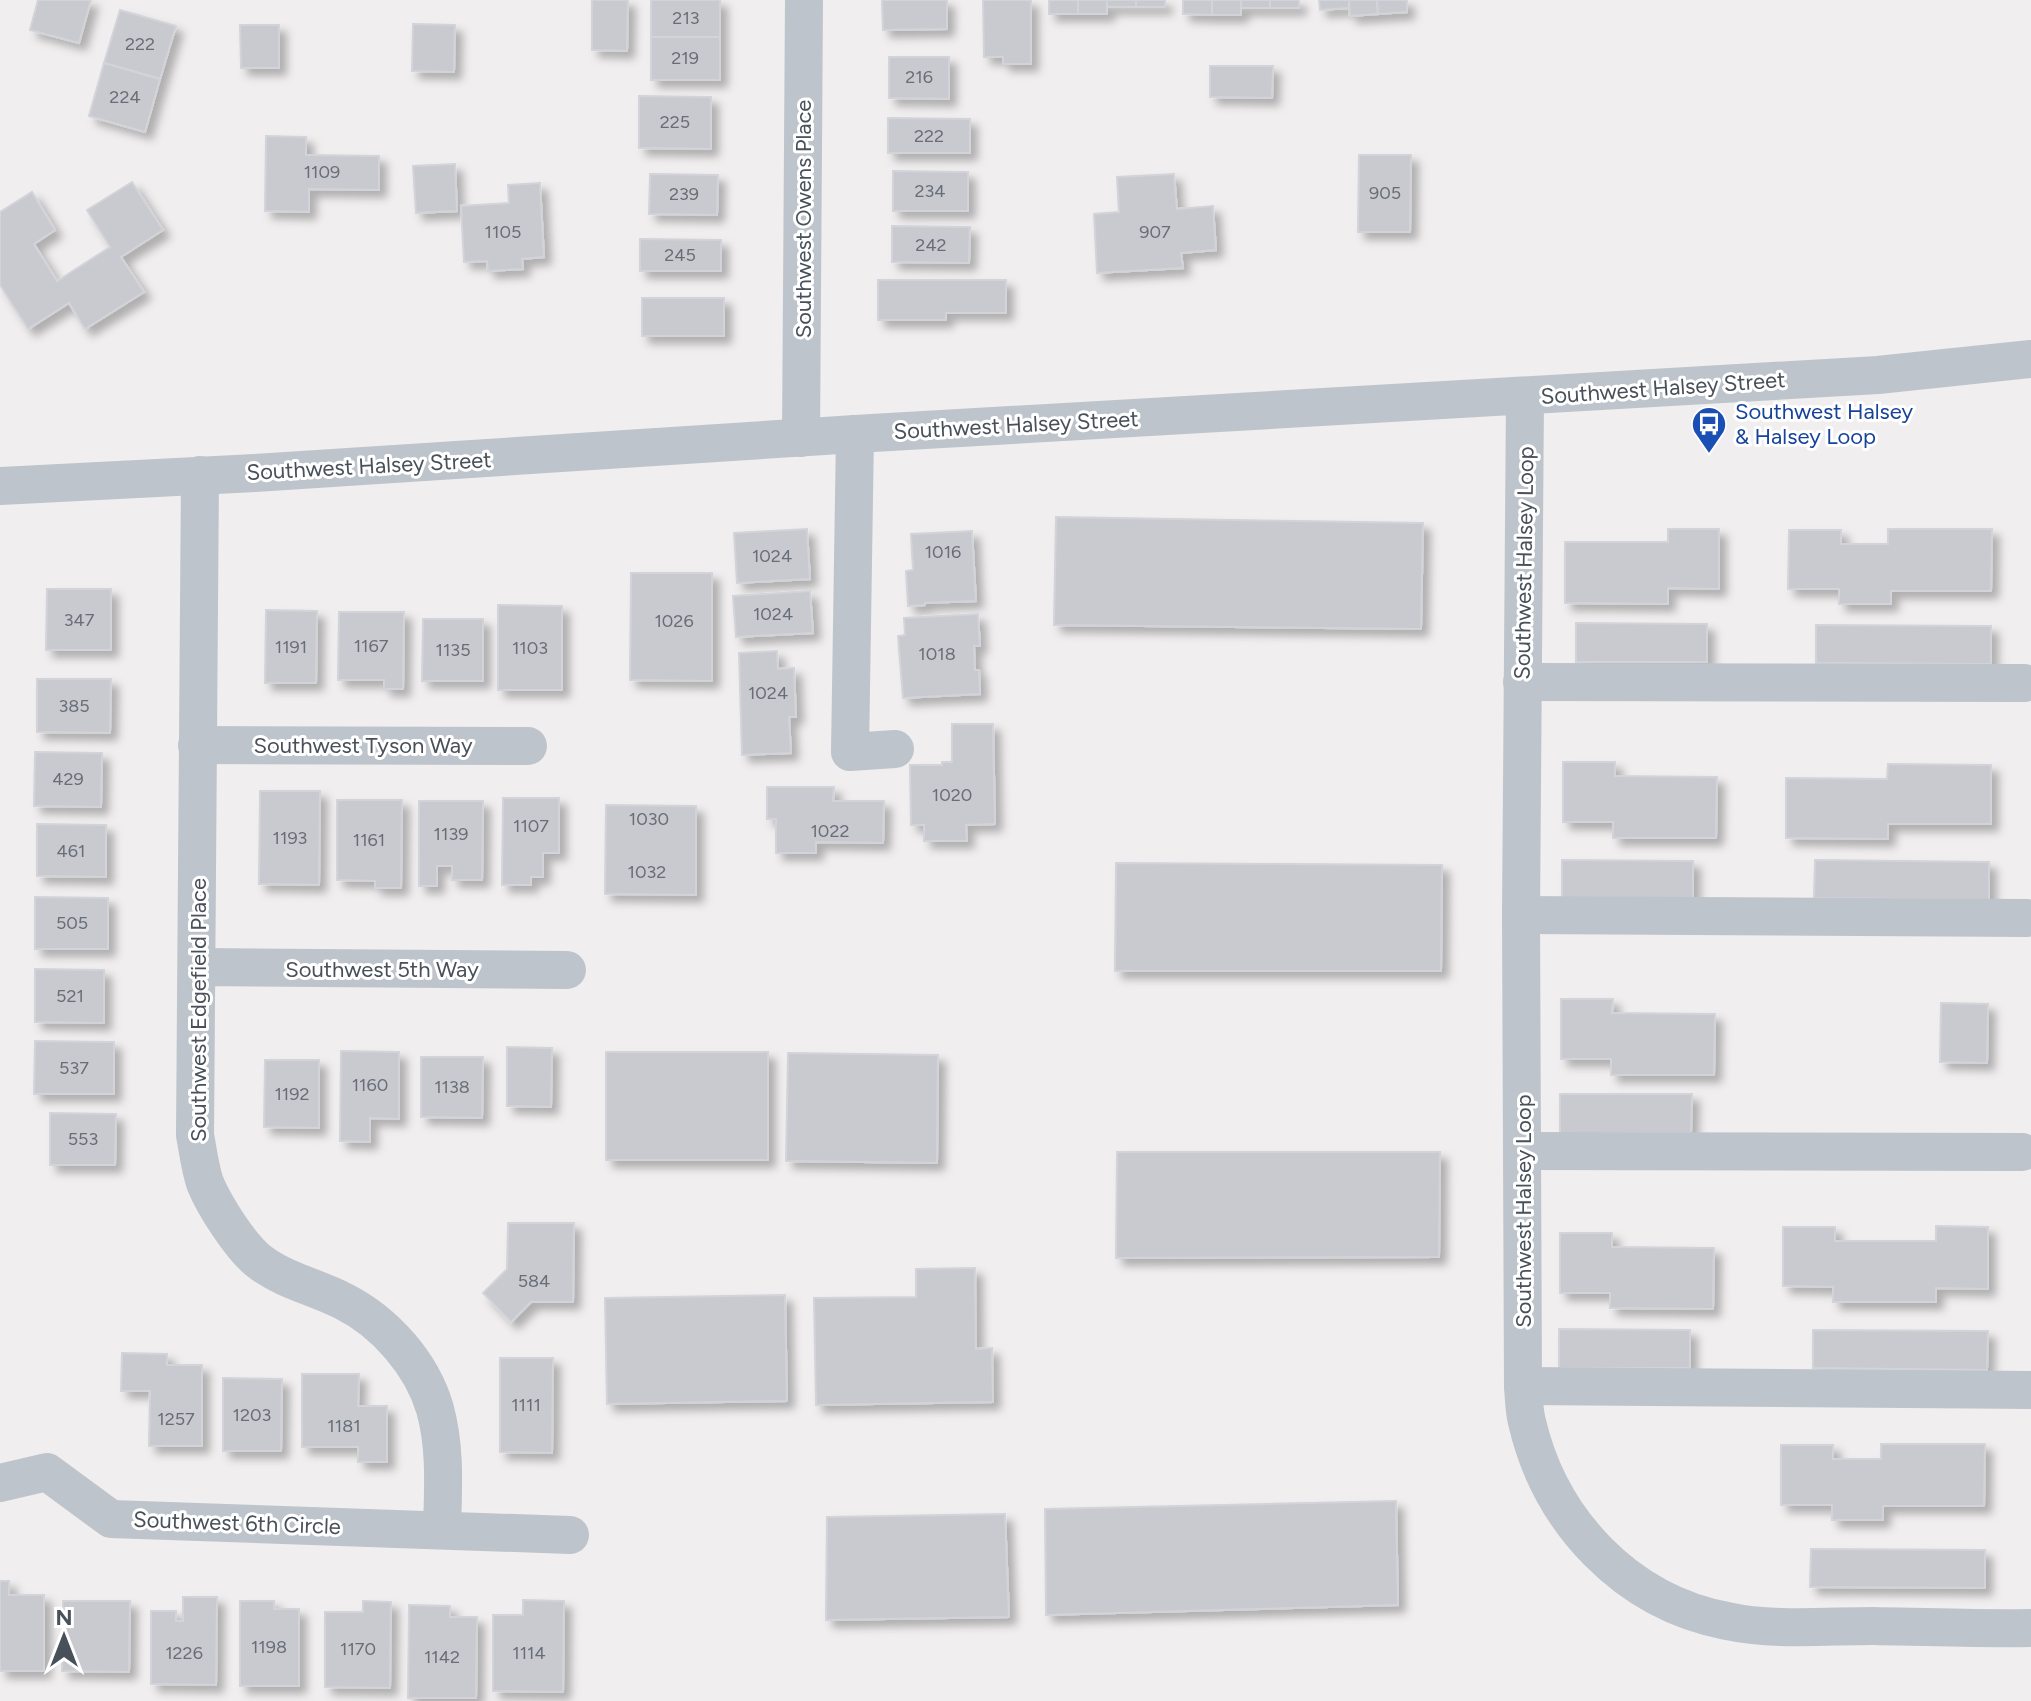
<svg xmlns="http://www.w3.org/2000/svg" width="2031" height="1701" font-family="Figtree,sans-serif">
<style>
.building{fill:#c9cad0;stroke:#d3d4d9;stroke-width:2;filter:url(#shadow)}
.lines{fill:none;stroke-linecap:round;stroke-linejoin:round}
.minor{stroke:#bec4cb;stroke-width:38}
.labels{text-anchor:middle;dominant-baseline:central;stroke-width:6;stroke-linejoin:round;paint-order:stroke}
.number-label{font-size:18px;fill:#686e77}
.street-label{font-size:22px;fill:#485059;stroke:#fff}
.transit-label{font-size:22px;fill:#164399;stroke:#fff;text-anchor:start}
</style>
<defs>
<filter id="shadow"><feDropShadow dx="7" dy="7" stdDeviation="4" flood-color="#0004"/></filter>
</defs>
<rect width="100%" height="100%" fill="#f0eeee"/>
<g class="building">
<path d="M38,0h53l-12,43 -49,-13z"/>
<path d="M592,0h36l-1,51 -35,-1z"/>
<rect x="651" y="0" width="69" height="37"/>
<path d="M882,0h65v29l-64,1z"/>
<path d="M983,0h48v64h-28v-7h-19z"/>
<rect x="1049" y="0" width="29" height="14"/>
<rect x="1078" y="0" width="29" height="14"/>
<rect x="1107" y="0" width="29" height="7"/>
<rect x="1136" y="0" width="29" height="7"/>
<path d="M1183,0h29v15l-29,-1z"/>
<rect x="1212" y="0" width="29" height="15"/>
<rect x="1241" y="0" width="29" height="8"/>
<rect x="1270" y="0" width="29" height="8"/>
<path d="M1319,0h30v8l-29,2z"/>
<path d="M1349,0h28l1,14 -28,2z"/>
<path d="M1377,0h30v12l-29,2z"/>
<path d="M120,10l56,16 -16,53 -56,-16z"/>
<path d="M413,24l42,1 -1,47 -42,-1z"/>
<path d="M240,25h39v43h-38z"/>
<rect x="651" y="37" width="69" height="43"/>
<path d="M889,57h60v42l-60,-1z"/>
<path d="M104,63l56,16 -15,53 -56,-16z"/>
<path d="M1210,66h63l-1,32 -62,-1z"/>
<path d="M639,96l72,1v52l-72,-1z"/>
<path d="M888,118l82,1v34h-82z"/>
<path d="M266,136l40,1v18l73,1v34l-70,-1v23l-44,-1z"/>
<path d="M1359,155h52l-1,77h-52z"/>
<path d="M455,164l2,47 -41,2 -3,-47z"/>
<path d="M893,171l75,1v39h-75z"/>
<path d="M650,174l68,1 -1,40 -68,-1z"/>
<path d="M1174,174l3,35 36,-3 3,44 -35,3 2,15 -86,5 -3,-59 25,-2 -2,-35z"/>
<path d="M132,182l31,48 -42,27 23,35 -59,37 -16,-26 -41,26 -28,-44v-73l32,-20 23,38 -21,14 23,37 53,-34 -23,-37z"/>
<path d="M540,183l4,74 -22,2 1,10 -35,2 -1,-10 -23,1 -3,-56 48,-3 -1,-18z"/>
<path d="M892,226l78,1 -1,36 -77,-1z"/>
<path d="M640,239l81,1v31h-81z"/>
<path d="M878,280h128v33h-60v7h-68z"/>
<rect x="642" y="298" width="82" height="38"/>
<path d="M1056,517l367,6 -2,106 -367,-4z"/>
<path d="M807,529l3,50 -73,4 -3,-50z"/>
<path d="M1668,529h51v60l-51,-1v16l-103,-1v-61h103z"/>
<path d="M1888,529h104l-1,62h-100v13h-52v-15h-51l1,-59h52v14h47z"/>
<path d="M972,531l4,70 -51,2v2l-17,1 -2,-35 7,-1 -2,-36z"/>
<path d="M631,573h81v108l-82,-1z"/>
<path d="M47,589h64v61h-65z"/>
<path d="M810,591l3,42 -77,4 -3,-41z"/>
<path d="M498,605l64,1v84h-64z"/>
<path d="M266,610l51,1 -1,72h-51z"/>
<path d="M339,612h65l-1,77h-19v-9h-46z"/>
<path d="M978,614l2,32h-6l1,24h4l1,24 -77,4 -5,-62 7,-1 -1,-17z"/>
<path d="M423,619h60v62h-61z"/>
<path d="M1576,623l131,1v38h-131z"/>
<path d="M1816,625l175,1v38l-175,-1z"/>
<path d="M777,651l1,18 16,-1 2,49h-7l2,36 -49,2 -3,-102z"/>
<path d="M37,679h74l-1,54 -73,-1z"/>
<path d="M952,724h41l2,100 -29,1 1,16h-43v-16h-13l-1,-60h32v-3h10z"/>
<path d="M35,752l67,1 -1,54 -67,-1z"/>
<path d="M1563,762h52v14l102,1 -1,61h-103v-16h-50z"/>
<path d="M1888,764l103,1v59h-103v15l-102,-1v-60l101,1z"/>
<path d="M767,787h67l-1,14h51l-1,42 -67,-1v11h-40v-34h-9z"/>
<path d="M260,791h60l-1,94 -60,-1z"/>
<path d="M503,798h56v55h-16v24h-12v8h-29z"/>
<path d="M337,800h65l-1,88h-26v-7l-38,-1z"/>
<path d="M419,801h64l-1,79h-30v-14h-15v20h-18z"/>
<path d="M606,805l90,1v89l-91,-1z"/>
<path d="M37,824l69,1v52l-69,-1z"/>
<path d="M1562,860l131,1v38l-131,-1z"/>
<path d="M1815,860l174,2v38l-175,-2z"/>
<path d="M1116,863l326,2 -1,106h-326z"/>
<path d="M35,897l73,1v51h-73z"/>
<path d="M35,969l69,1v53l-69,-1z"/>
<path d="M1561,999h52l-1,14 103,1 -1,61h-103v-16h-50z"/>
<path d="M1941,1003l47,1 -1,59 -47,-1z"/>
<path d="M35,1041l79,1v52h-80z"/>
<path d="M507,1047l45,1 -1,59 -44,-1z"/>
<path d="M341,1051l58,1v67l-29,-1v24l-30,-1z"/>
<rect x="606" y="1052" width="162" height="108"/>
<path d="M788,1053l150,2 -1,108 -151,-2z"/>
<path d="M421,1057h62l-1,61 -61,-1z"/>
<path d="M265,1060h54v68l-55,-1z"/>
<path d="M1560,1094h132l-1,39h-131z"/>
<path d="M50,1113l66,1 -1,51h-65z"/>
<path d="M1117,1152h323l-1,105 -323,1z"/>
<path d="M508,1223h66l-1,79h-42l-20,20 -28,-29 24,-24z"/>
<path d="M1936,1226l52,1v62l-52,-1v14h-103v-15l-50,-1v-59h52v14h101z"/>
<path d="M1560,1233h52v14l102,1 -1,61 -103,-1v-15h-50z"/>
<path d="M975,1268l1,81 16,-1 1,54 -177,3 -2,-107 102,-1v-28z"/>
<path d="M785,1295l2,106 -180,3 -2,-106z"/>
<path d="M1559,1329l131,1v38h-131z"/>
<path d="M1813,1330l175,1 -1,39 -174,-2z"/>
<path d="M122,1353l45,1v11h35v81h-53l1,-55h-29z"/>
<path d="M500,1358h53l-1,95 -52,-1z"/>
<path d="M302,1374h57l-1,32h29v56h-29v-15h-56z"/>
<path d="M223,1378l59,1 -1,72h-58z"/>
<path d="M1881,1444h104l-1,62h-101v14h-51v-15h-51v-60h52v14h48z"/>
<path d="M1396,1501l2,104 -352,10 -1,-106z"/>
<path d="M1005,1514l4,103 -183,3 1,-103z"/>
<path d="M1811,1549l174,1v38l-175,-1z"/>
<path d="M0,1581h9v14h35v76h-44z"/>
<path d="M183,1597h34l-1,88 -65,-1v-73h25v10h7z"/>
<path d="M523,1600l41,1 -1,91 -70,-1v-76h30z"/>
<path d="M63,1601h67l-1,71 -67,-1z"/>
<path d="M240,1601h34v8h25v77h-59z"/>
<path d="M363,1601l28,1 -1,86 -65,-1v-75h38z"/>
<path d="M409,1605l41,1v11h27l-1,81h-68z"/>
</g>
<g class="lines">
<g class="minor">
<path d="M1525,396l-4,519 2,471c1,12 1,25 4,36 23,99 99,180 200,199 45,10 99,5 146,5 52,1 105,3 158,2"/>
<path d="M855,434l-5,318 45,-3"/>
<path d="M801,438l3,-438"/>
<path d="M200,475l-5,660c3,16 5,33 10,48 9,22 36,65 55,79 25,19 56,25 83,39 42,21 79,63 92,108 11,40 8,80 7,121"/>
<path d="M0,486l255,-13 600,-39 1023,-59 153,-16"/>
<path d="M1522,682l502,1"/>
<path d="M197,745l331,1"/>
<path d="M1521,915l506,3"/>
<path d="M197,967l370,3"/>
<path d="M1522,1151l500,1"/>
<path d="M1523,1386l508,4"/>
<path d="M0,1483l47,-11 64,47 459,16"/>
</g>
</g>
<defs>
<g id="bus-pin" transform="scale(1.8)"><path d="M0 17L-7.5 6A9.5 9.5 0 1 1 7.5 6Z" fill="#1a4fb4" stroke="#fff"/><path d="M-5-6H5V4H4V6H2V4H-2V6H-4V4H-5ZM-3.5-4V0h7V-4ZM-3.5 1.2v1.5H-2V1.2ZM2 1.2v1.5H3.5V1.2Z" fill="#fff"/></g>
</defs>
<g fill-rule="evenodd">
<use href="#bus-pin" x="1709" y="424"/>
</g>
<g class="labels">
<g class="number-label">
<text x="686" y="18">213</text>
<text x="140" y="44">222</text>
<text x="685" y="58">219</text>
<text x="919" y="77">216</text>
<text x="125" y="97">224</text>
<text x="675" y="122">225</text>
<text x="929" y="136">222</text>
<text x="322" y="172">1109</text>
<text x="930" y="191">234</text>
<text x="1385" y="193">905</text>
<text x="684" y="194">239</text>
<text x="503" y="232">1105</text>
<text x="1155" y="232">907</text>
<text x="931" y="245">242</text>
<text x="680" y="255">245</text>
<text x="943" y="552">1016</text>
<text x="772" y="556">1024</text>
<text x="773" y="614">1024</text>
<text x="79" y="620">347</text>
<text x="674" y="621">1026</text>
<text x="371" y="646">1167</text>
<text x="291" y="647">1191</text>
<text x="530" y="648">1103</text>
<text x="453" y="650">1135</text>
<text x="937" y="654">1018</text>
<text x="768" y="693">1024</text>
<text x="74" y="706">385</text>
<text x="68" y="779">429</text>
<text x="952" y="795">1020</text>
<text x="649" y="819">1030</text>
<text x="531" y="826">1107</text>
<text x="830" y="831">1022</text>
<text x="451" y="834">1139</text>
<text x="290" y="838">1193</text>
<text x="369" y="840">1161</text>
<text x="71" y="851">461</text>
<text x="647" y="872">1032</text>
<text x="72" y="923">505</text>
<text x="70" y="996">521</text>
<text x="74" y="1068">537</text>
<text x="370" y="1085">1160</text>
<text x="452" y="1087">1138</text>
<text x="292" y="1094">1192</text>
<text x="83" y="1139">553</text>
<text x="534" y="1281">584</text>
<text x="526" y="1405">1111</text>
<text x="252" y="1415">1203</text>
<text x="176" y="1419">1257</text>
<text x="344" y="1426">1181</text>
<text x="269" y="1647">1198</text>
<text x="358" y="1649">1170</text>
<text x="184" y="1653">1226</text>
<text x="529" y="1653">1114</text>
<text x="442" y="1657">1142</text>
</g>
<g class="street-label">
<text transform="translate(803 219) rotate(-90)">Southwest Owens Place</text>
<text transform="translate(1663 388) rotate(-4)">Southwest Halsey Street</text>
<text transform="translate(1016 425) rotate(-3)">Southwest Halsey Street</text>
<text transform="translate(369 466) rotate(-3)">Southwest Halsey Street</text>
<text transform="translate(1524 563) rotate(-89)">Southwest Halsey Loop</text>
<text x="363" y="745">Southwest Tyson Way</text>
<text x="382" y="969">Southwest 5th Way</text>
<text transform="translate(198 1010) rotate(-90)">Southwest Edgefield Place</text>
<text transform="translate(1523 1211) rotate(-90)">Southwest Halsey Loop</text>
<text transform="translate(237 1523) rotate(2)">Southwest 6th Circle</text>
</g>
<g class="transit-label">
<text x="1735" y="411">Southwest Halsey<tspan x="1735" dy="25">&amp; Halsey Loop</tspan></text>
</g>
</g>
<g transform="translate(64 1637)" stroke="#ffffff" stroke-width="6" paint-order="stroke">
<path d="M0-6L14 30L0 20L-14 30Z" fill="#485059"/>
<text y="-12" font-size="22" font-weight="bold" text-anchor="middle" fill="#485059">N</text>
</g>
</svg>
